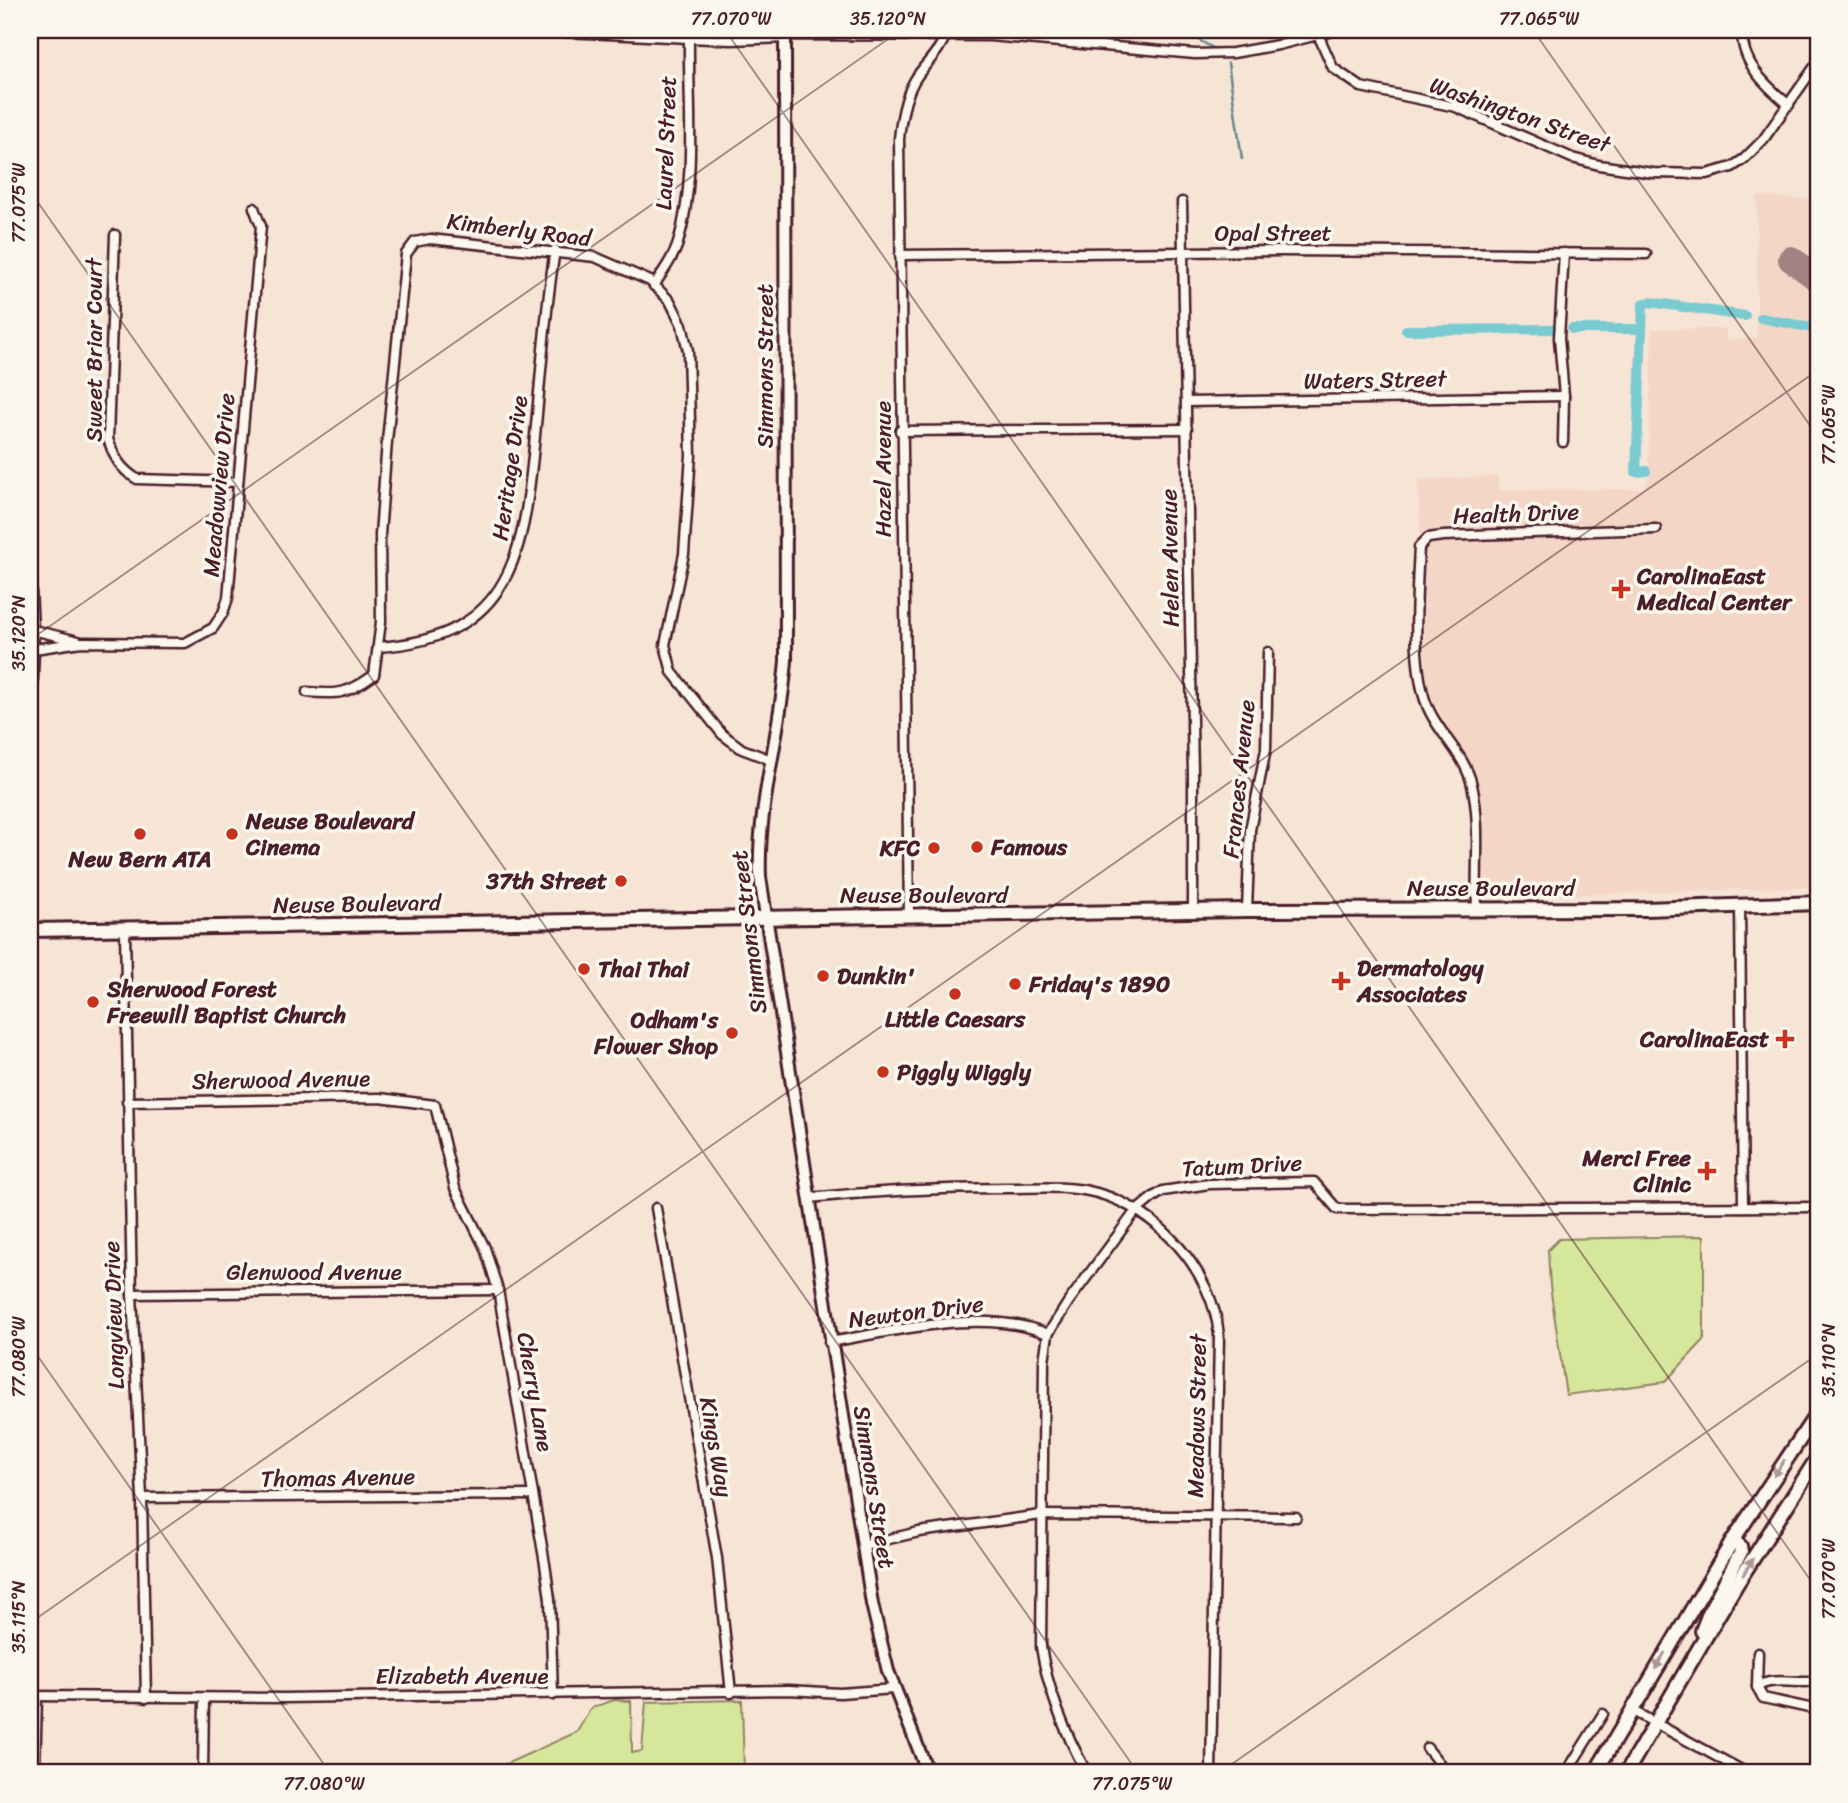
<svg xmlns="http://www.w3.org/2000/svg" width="1848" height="1803" font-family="Sriracha,sans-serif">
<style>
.built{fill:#f3d6c5}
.green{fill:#d6e79b;stroke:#908363;stroke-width:2}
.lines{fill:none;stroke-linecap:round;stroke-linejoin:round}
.stream{stroke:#66868f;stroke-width:2.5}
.canal{stroke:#79cad1;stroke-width:10}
.taxiway{stroke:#a08280;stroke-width:26}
.street-casing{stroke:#4a1f2b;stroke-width:13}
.secondary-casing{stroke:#4a1f2b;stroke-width:16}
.primary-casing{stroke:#4a1f2b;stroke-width:18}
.street{stroke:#fbf7ec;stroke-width:8}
.secondary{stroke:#fbf7ec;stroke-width:10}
.primary{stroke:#fbf7ec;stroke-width:12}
.oneway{fill:#ab9695}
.ticks{fill:none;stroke:#4a1f2b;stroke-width:2;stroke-opacity:0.45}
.poi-dot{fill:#c8321e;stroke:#fbf7ec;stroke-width:2.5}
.labels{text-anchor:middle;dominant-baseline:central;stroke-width:7;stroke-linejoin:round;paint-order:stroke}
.street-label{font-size:23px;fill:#4a1f2b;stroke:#fbf7ec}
.poi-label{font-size:23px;font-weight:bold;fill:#4a1f2b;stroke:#fbf7ec;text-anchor:start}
.neatline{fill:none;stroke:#4a1f2b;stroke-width:2.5}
.ticks-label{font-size:18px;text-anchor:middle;fill:#4a1f2b}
</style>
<rect width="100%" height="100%" fill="#f6e4d5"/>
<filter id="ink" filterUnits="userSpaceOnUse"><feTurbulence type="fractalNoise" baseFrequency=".0143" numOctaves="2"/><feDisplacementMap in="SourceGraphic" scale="14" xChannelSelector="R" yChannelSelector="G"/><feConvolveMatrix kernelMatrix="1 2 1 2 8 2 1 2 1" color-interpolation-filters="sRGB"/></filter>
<g filter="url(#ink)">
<path class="built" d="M1757,196l61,4v687l-334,10 -8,-116 -49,-92 -9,-209 80,-4 1,14 143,-1 6,-9 4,-151h74v12l31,-3z"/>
<g class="green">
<path d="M1704,1236v104l-39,42 -99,13 -16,-109 -2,-36 11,-11z"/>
<path d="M614,1700l17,1 1,52 10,-2 4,-49 96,-2 2,73h-258l91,-41 14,-24z"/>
</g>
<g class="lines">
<g class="stream">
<path d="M1181,30l32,18"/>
<path d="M1228,63l14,96"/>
</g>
<g class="canal">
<path d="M1761,318l57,11"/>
<path d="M1572,329h69"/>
<path d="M1406,330l150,-1"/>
<path d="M1646,471l-10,1 7,-168 7,-2 95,14"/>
</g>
<path class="taxiway" d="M1791,259l27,20"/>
<g class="street-casing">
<g id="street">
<path d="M523,30l208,10 54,-2"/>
<path d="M1316,30l17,38 28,19 95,20 116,51 27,7 54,8 54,1 25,-7 12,-8 19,-19 55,-78"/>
<path d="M1742,30c-1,33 23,55 47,75"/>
<path d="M785,35l205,1 205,18 38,-1 45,-8 59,-15"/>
<path d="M1182,202l11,572v139"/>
<path d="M115,235l-7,204c6,18 12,30 29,40l101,3"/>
<path d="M900,255l382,-4 364,3"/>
<path d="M654,286c8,-14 20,-28 24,-43 19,-65 10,-139 11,-205"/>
<path d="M1186,402l378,-6"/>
<path d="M900,431l287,-2"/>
<path d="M1563,442l1,-46 -5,-58 5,-85"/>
<path d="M30,569l4,80 -4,109"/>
<path d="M33,630l45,11"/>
<path d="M378,647c138,-9 146,-99 157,-211 6,-62 10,-124 20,-186"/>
<path d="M34,649l47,-7 104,1 28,-15 10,-15 5,-15 33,-372 -7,-18"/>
<path d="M307,692c31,3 41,2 67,-17l7,-53 -1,-87 7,-94 19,-187 9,-12 15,-3 165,18 55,24 20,20 12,24 6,26 3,104 -7,99 -19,91 7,27 50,62 20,15 29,11"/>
<path d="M1740,906l3,301"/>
<path d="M1477,908c-2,-39 4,-84 -5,-123 -7,-29 -29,-47 -42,-73 -20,-38 -13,-122 -11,-165l9,-9 15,-2 213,-7"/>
<path d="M1247,910l3,-80 16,-81 2,-97"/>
<path d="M909,916l-10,-777c2,-21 6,-46 19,-64 10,-14 22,-24 28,-41"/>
<path d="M125,930l7,364 10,204 4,200"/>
<path d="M127,1102l253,-4 55,7 20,83 30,60 13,42 47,274 5,35 3,96"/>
<path d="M809,1198c66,-7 131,-10 198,-10 30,0 61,-3 90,5 62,17 116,79 122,142l-8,438"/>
<path d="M656,1208l61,350 14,135"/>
<path d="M132,1294l366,-4"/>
<path d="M829,1342c68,-11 154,-35 219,-8"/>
<path d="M142,1498l391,-3"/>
<path d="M863,1545l56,-13 122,-17 255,2"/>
<path d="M1758,1653l-1,34 6,11 55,12"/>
<path d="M1757,1687c16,-11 42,-2 61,-6"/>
<path d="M30,1696l255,2 504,-8 51,3 54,-4"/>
<path d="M1631,1710l116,63"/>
<path d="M1427,1748l20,25"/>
<path d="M35,1773l2,-77"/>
<path d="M203,1773l1,-75"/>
<path d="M1087,1773c-22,-40 -39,-81 -46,-126l3,-286 4,-27 21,-33 66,-89 17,-14 11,-7 46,-7 105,-2 23,27 481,-2"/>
<path d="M1566,1773l37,-59"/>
</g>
</g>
<g class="secondary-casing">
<path id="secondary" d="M785,30l1,630c-5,74 -29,143 -26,217l112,727 16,67 40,102"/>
</g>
<g class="primary-casing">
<g id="primary">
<path d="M30,930l1217,-20 398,-1 173,-6"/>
<path d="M1702,1631l9,-23 30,-56 -1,-6 -7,-6"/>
<path d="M1595,1773l138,-233 85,-128"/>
<path d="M1626,1773l110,-188 82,-128"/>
</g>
</g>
<use href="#street" class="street"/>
<use href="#secondary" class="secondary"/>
<use href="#primary" class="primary"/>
</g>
<defs><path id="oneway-solid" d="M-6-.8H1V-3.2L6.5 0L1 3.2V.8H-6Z" transform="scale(1.75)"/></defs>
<g class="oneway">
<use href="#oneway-solid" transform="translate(1779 1468) rotate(123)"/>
<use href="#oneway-solid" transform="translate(1748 1567) rotate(-59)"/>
<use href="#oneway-solid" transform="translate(1660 1661) rotate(120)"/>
</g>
</g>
<path class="ticks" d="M725,30l1093,1561M1533,30l285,407M30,191l1108,1582M30,640l871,-610M30,1345l300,428M30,1623l1788,-1253M1219,1773l599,-419"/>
<g class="poi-dot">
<path d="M1617.5 578.5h7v7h7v7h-7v7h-7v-7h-7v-7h7z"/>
<circle cx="140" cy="834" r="7"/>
<circle cx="232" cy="834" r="7"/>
<circle cx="977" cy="847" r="7"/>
<circle cx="934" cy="848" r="7"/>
<circle cx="621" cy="881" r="7"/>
<circle cx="584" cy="969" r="7"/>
<circle cx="823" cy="976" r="7"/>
<path d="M1337.5 970.5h7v7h7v7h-7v7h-7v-7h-7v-7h7z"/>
<circle cx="1015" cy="984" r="7"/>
<circle cx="955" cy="994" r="7"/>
<circle cx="93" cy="1002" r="7"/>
<circle cx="732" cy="1033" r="7"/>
<path d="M1781.5 1028.5h7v7h7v7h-7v7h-7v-7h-7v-7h7z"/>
<circle cx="883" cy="1072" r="7"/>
<path d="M1703.5 1160.5h7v7h7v7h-7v7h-7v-7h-7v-7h7z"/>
</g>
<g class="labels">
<g class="street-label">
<text transform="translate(1520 115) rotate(19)">Washington Street</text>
<text transform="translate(666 143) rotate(-88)">Laurel Street</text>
<text transform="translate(519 230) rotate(7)">Kimberly Road</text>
<text x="1273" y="233">Opal Street</text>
<text transform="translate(94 350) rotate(-90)">Sweet Briar Court</text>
<text transform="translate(765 366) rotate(-90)">Simmons Street</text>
<text transform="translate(1375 380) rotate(-1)">Waters Street</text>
<text transform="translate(510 468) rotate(-82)">Heritage Drive</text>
<text transform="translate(883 469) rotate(-90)">Hazel Avenue</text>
<text transform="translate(219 485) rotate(-85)">Meadowview Drive</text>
<text transform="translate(1516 514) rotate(-2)">Health Drive</text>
<text transform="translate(1170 558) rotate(-91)">Helen Avenue</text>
<text transform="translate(1239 779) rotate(-84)">Frances Avenue</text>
<text x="1491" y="888">Neuse Boulevard</text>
<text x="924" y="895">Neuse Boulevard</text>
<text transform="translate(357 904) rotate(-1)">Neuse Boulevard</text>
<text transform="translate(749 932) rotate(-97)">Simmons Street</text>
<text transform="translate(281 1080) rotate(-1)">Sherwood Avenue</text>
<text transform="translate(1242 1166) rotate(-3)">Tatum Drive</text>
<text x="314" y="1272">Glenwood Avenue</text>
<text transform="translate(916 1312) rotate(-7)">Newton Drive</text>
<text transform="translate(114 1315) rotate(-92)">Longview Drive</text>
<text transform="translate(535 1392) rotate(80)">Cherry Lane</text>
<text transform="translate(1197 1416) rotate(-89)">Meadows Street</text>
<text transform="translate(716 1447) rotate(80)">Kings Way</text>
<text transform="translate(338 1478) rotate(-1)">Thomas Avenue</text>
<text transform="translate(874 1487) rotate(81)">Simmons Street</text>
<text x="462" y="1676">Elizabeth Avenue</text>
</g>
<g class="poi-label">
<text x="1637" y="576">CarolinaEast<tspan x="1637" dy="26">Medical Center</tspan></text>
<text x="246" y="821">Neuse Boulevard<tspan x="246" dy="26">Cinema</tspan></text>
<text x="991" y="847">Famous</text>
<text x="920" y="848" text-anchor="end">KFC</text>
<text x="140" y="859" text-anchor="middle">New Bern ATA</text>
<text x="607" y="881" text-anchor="end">37th Street</text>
<text x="1357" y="968">Dermatology<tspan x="1357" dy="26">Associates</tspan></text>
<text x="598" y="969">Thai Thai</text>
<text x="837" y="976">Dunkin'</text>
<text x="1029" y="984">Friday's 1890</text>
<text x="107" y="989">Sherwood Forest<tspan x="107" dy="26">Freewill Baptist Church</tspan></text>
<text x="955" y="1019" text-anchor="middle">Little Caesars</text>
<text x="718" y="1020" text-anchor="end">Odham's<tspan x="718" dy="26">Flower Shop</tspan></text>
<text x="1769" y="1039" text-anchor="end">CarolinaEast</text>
<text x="897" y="1072">Piggly Wiggly</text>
<text x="1691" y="1158" text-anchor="end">Merci Free<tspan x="1691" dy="26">Clinic</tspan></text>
</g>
</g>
<rect width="1848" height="1803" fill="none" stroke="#fbf7ec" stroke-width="77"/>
<rect x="38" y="38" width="1772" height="1726" class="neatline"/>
<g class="ticks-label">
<text x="731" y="25">77.070°W</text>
<text x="888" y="25">35.120°N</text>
<text x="1539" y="25">77.065°W</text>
<text transform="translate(19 203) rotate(-90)" y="6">77.075°W</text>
<text transform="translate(1829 425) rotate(-90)" y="6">77.065°W</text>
<text transform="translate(19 633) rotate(-90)" y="6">35.120°N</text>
<text transform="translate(19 1357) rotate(-90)" y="6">77.080°W</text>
<text transform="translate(1829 1360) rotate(-90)" y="6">35.110°N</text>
<text transform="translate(1829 1579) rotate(-90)" y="6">77.070°W</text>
<text transform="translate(19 1617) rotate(-90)" y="6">35.115°N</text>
<text x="324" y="1790">77.080°W</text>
<text x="1132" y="1790">77.075°W</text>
</g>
</svg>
